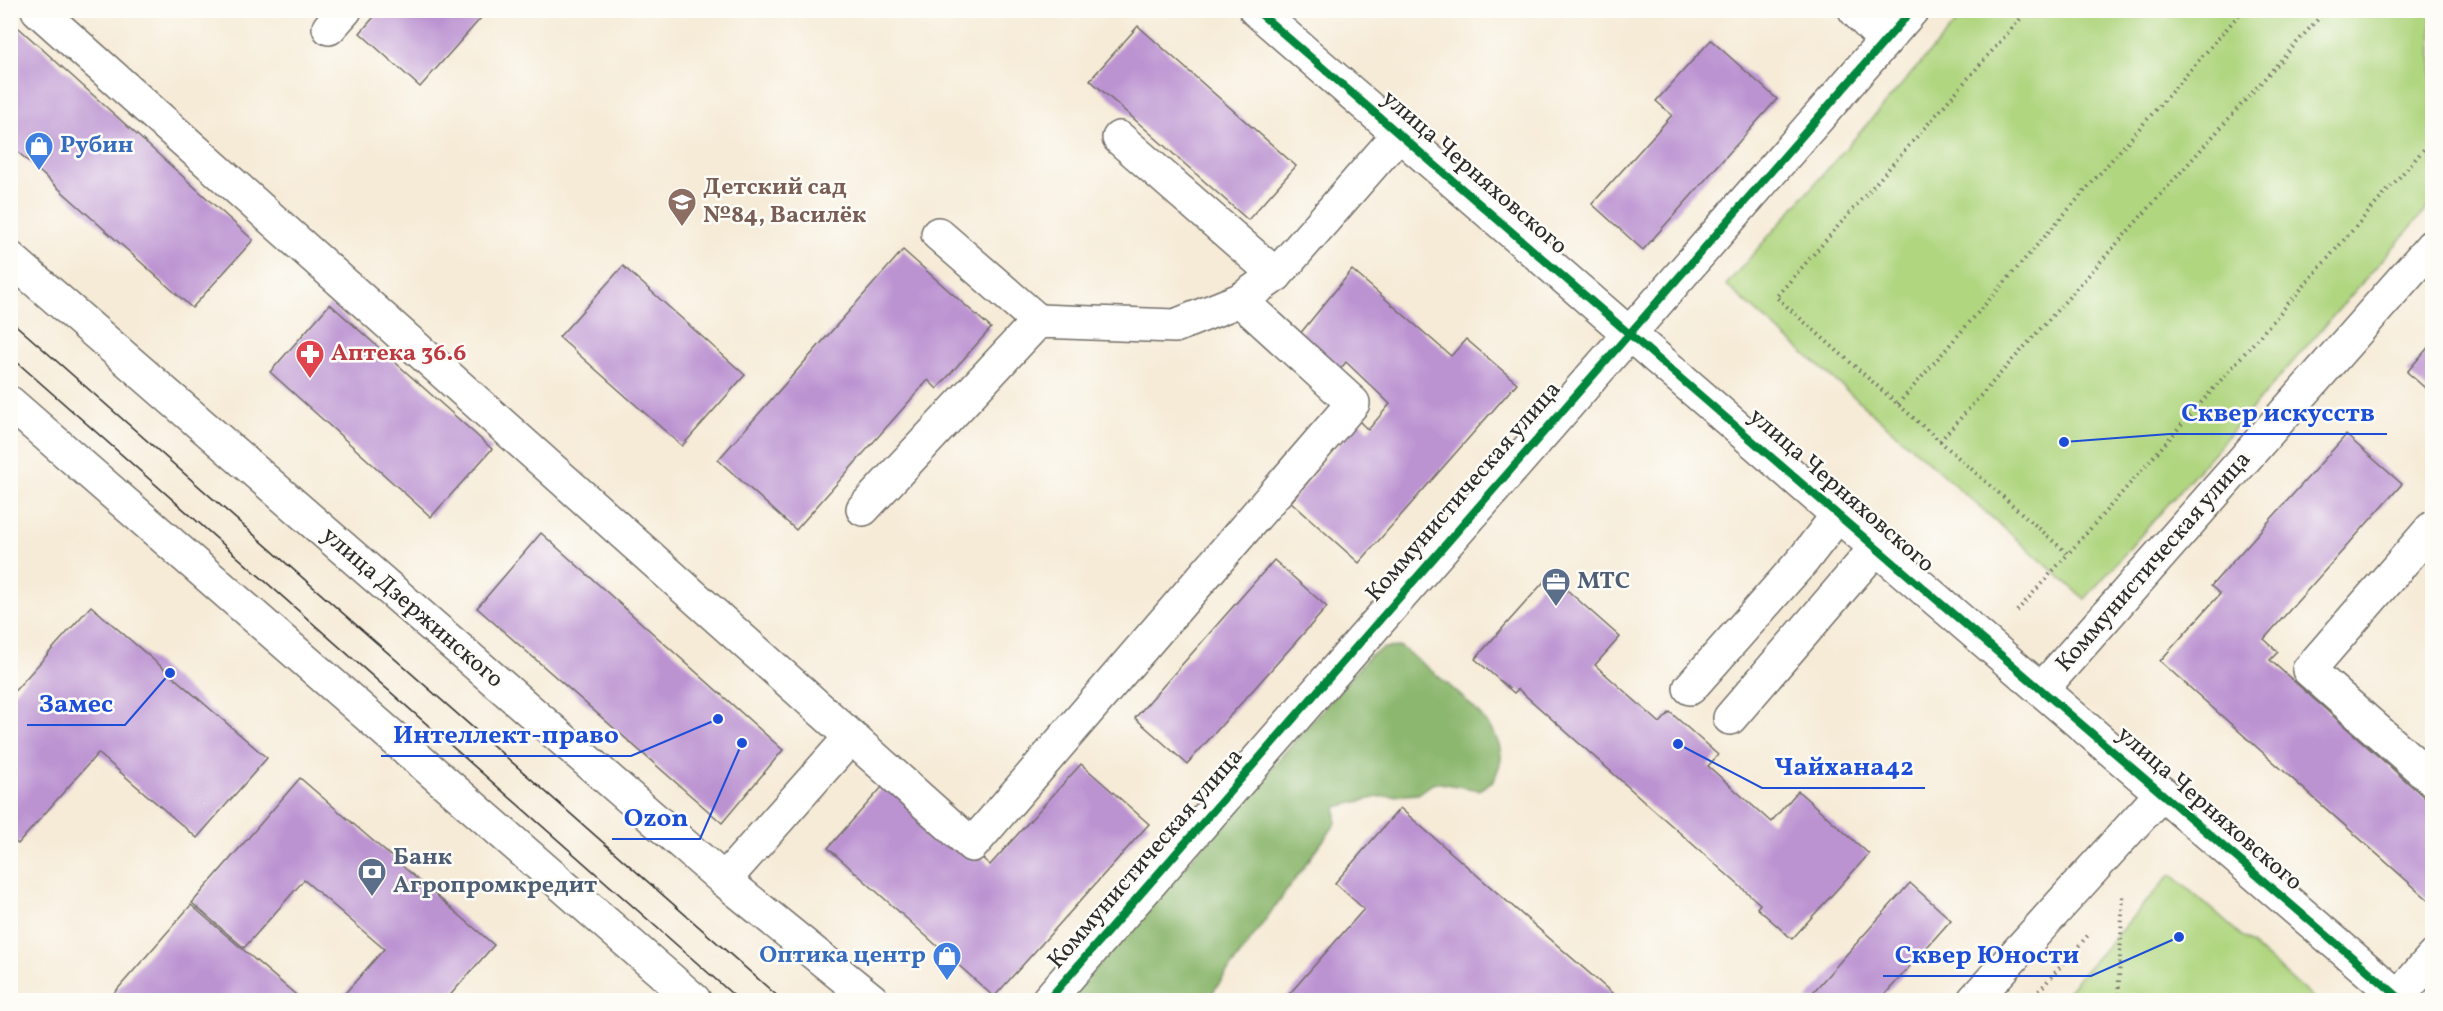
<svg xmlns="http://www.w3.org/2000/svg" width="2443" height="1011" font-family="Vollkorn,serif">
<style>
.green{fill:#b0d680;stroke:#6e8056;stroke-width:1.5}
.forest{fill:#8cb76e;stroke:#5c714c;stroke-width:1.5}
.building{fill:#bb93d1}
.lines{fill:none;stroke-linecap:round;stroke-linejoin:round}
.minor-casing{stroke:#726e67;stroke-width:36}
.path{stroke:#726e67;stroke-width:4;stroke-dasharray:1.5 4.5;stroke-linecap:butt}
.minor{stroke:#fff;stroke-width:33}
.tram{stroke:#2b2b2b;stroke-width:1.5}
.cycleway-casing{stroke:#fdfcf7;stroke-width:11}
.cycleway{stroke:#00873e;stroke-width:8}
.labels{text-anchor:middle;dominant-baseline:central;stroke-width:5;stroke-linejoin:round;paint-order:stroke}
.shop-label{font-size:24px;font-weight:bold;fill:#366cbe;stroke:#fdfcf7;text-anchor:start}
.street-label{font-size:24px;fill:#2b2b2b;stroke:#fdfcf7}
.education-label{font-size:24px;font-weight:bold;fill:#785e54;stroke:#fdfcf7;text-anchor:start}
.health-label{font-size:24px;font-weight:bold;fill:#be3a42;stroke:#fdfcf7;text-anchor:start}
.service-label{font-size:24px;font-weight:bold;fill:#4e5e75;stroke:#fdfcf7;text-anchor:start}
.leader{fill:none;stroke:#1d4ed8;stroke-width:2}
.callout-dot{fill:#1d4ed8;stroke:#fdfcf7;stroke-width:2}
.callout-label{font-size:26px;text-anchor:middle;font-weight:bold;fill:#1d4ed8;stroke:#fdfcf7;stroke-width:5;stroke-linejoin:round;paint-order:stroke}
</style>
<rect width="100%" height="100%" fill="#fdfcf7"/>
<filter id="ink" filterUnits="userSpaceOnUse"><feTurbulence type="fractalNoise" baseFrequency=".0167" numOctaves="2"/><feDisplacementMap in="SourceGraphic" scale="12" xChannelSelector="R" yChannelSelector="G"/><feConvolveMatrix kernelMatrix="1 2 1 2 8 2 1 2 1" color-interpolation-filters="sRGB"/></filter>
<filter id="wash" filterUnits="userSpaceOnUse"><feTurbulence type="fractalNoise" baseFrequency=".008" numOctaves="4" result="noise"/><feDisplacementMap in="SourceGraphic" scale="24" xChannelSelector="R" yChannelSelector="G"/><feGaussianBlur stdDeviation="1.35" result="paint"/><feColorMatrix in="noise" values="0 0 0 0 0 0 0 0 0 0 0 0 0 0 0 0 0 1.4 0 .05"/><feComposite in="paint" operator="in"/></filter>
<g filter="url(#wash)">
<rect width="100%" height="100%" fill="#f6ebd7"/>
<g class="green">
<path d="M1966,11h466v192l-347,396 -359,-314z"/>
<path d="M2171,874l144,126h-256z"/>
</g>
<path class="forest" d="M1401,647c27,22 102,73 100,111 0,7 -5,15 -7,22l-15,10 -44,-8 -17,12 -40,3 -42,10v16l-129,177h-139l301,-344 15,-8z"/>
<g id="blocks">
<g class="building">
<path d="M380,10h108l-68,77 -60,-54z"/>
<path d="M1138,26l158,140 -48,54 -158,-140z"/>
<path d="M19,28l234,212 -61,68 -182,-163v-108z"/>
<path d="M1711,40l66,59 -134,151 -51,-46 80,-89 -16,-14z"/>
<path d="M903,250l88,78 -54,61 -9,-9 -132,150 -78,-70z"/>
<path d="M623,266l122,109 -63,71 -123,-109z"/>
<path d="M1352,270l99,86 15,-17 51,44 -158,180 -68,-61 68,-81 9,9 22,-26 -44,-42 -7,9 -40,-36z"/>
<path d="M330,304l162,145 -61,68 -161,-145z"/>
<path d="M2432,343v51l-25,-22z"/>
<path d="M2346,435l56,49 -138,155 14,13 -8,8 162,144v99l-272,-242 60,-67 -9,-8z"/>
<path d="M541,533l242,217 -61,73 -245,-215z"/>
<path d="M1274,560l53,47 -140,157 -52,-46z"/>
<path d="M1550,575l70,62 -25,28 65,58 10,-11 48,43 -10,11 63,56 27,-31 71,63 -77,85 -35,-31 3,-4 -242,-215 -4,4 -39,-34z"/>
<path d="M91,606l176,152 -70,80 -99,-85 -80,91 -8,-6v-142z"/>
<path d="M1081,764l68,60 -155,173 -166,-149 63,-71 99,88z"/>
<path d="M300,778l194,167 -48,55h-107l45,-51 -80,-69 -60,68 -52,-45z"/>
<path d="M1400,808l220,192h-336l80,-91 -29,-26z"/>
<path d="M1910,883l41,37 -71,80h-74z"/>
<path d="M191,905l111,95h-194z"/>
</g>
</g>
</g>
<g filter="url(#ink)">
<use href="#blocks" fill-opacity="0" stroke="#726e67" stroke-width="1.5"/>
<g class="lines">
<g class="minor-casing">
<g id="minor">
<path d="M38,10l934,835 381,-442 -113,-103"/>
<path d="M1256,10l582,505 564,485"/>
<path d="M1855,10l30,31"/>
<path d="M329,28l16,-18"/>
<path d="M1119,138l157,137 123,-141"/>
<path d="M938,234l100,87"/>
<path d="M10,258l714,622 148,120"/>
<path d="M10,403l684,597"/>
<path d="M863,509l175,-188 137,5 65,-26 36,-25"/>
<path d="M2432,528l-123,142 123,109"/>
<path d="M1690,688l114,-129 34,-44"/>
<path d="M2042,689l390,-443"/>
<path d="M1730,718l146,-170"/>
<path d="M724,880l127,-143"/>
<path d="M2398,997l34,-39"/>
<path d="M1048,1000l864,-990"/>
<path d="M1974,1000l188,-207"/>
</g>
</g>
<g class="path">
<path d="M2028,10l-252,287 292,257 364,-414"/>
<path d="M1898,404l345,-394"/>
<path d="M1940,441l386,-431"/>
<path d="M2017,611l51,-57"/>
<path d="M2031,1000l59,-67"/>
<path d="M2118,1000l5,-106"/>
</g>
<use href="#minor" class="minor"/>
<g class="tram">
<path d="M10,320l772,680"/>
<path d="M10,356l729,644"/>
</g>
<g class="cycleway-casing">
<g id="cycleway">
<path d="M1256,10l582,505 564,485"/>
<path d="M1048,1000l864,-990"/>
</g>
</g>
<use href="#cycleway" class="cycleway"/>
</g>
</g>
<defs>
<g id="shop-pin" transform="scale(1.5)"><path d="M0 17L-7.5 6A9.5 9.5 0 1 1 7.5 6Z" fill="#3f7fe0" stroke="#fdfcf7"/><path d="M-5-2.5h2.3a2.7 3.5 0 0 1 5.4 0H5L5.5 6h-11ZM-1.5-2.5h3a1.5 2.3 0 0 0-3 0Z" fill="#fff"/></g>
<g id="school-pin" transform="scale(1.5)"><path d="M0 17L-7.5 6A9.5 9.5 0 1 1 7.5 6Z" fill="#8d6e63" stroke="#fdfcf7"/><path d="M0-5L7-2L0 1L-7-2ZM-4 1L0 2.5L4 1V4Q0 6-4 4Z" fill="#fff"/></g>
<g id="pharmacy-pin" transform="scale(1.5)"><path d="M0 17L-7.5 6A9.5 9.5 0 1 1 7.5 6Z" fill="#e0444e" stroke="#fdfcf7"/><path d="M-2-6h4v4h4v4h-4v4h-4v-4h-4v-4h4Z" fill="#fff"/></g>
<g id="office-pin" transform="scale(1.5)"><path d="M0 17L-7.5 6A9.5 9.5 0 1 1 7.5 6Z" fill="#5c6f8a" stroke="#fdfcf7"/><path d="M-6-3h4V-5.5h4V-3h4V5H-6ZM-1-4.5V-3h2v-1.5ZM-6 0V1H6V0Z" fill="#fff"/></g>
<g id="bank-pin" transform="scale(1.5)"><path d="M0 17L-7.5 6A9.5 9.5 0 1 1 7.5 6Z" fill="#5c6f8a" stroke="#fdfcf7"/><path d="M-6-4H6V4H-6ZM0-2.3a2.3 2.3 0 1 0 0 4.6a2.3 2.3 0 1 0 0-4.6Z" fill="#fff"/></g>
</defs>
<g fill-rule="evenodd">
<use href="#shop-pin" x="39" y="146"/>
<use href="#school-pin" x="682" y="202"/>
<use href="#pharmacy-pin" x="310" y="354"/>
<use href="#office-pin" x="1556" y="582"/>
<use href="#bank-pin" x="372" y="872"/>
<use href="#shop-pin" x="947" y="956"/>
</g>
<g class="labels">
<g class="shop-label">
<text x="60" y="146">Рубин</text>
<text x="926" y="956" text-anchor="end">Оптика центр</text>
</g>
<g class="street-label">
<text transform="translate(1474 173) rotate(41)">улица Черняховского</text>
<text transform="translate(1841 491) rotate(41)">улица Черняховского</text>
<text transform="translate(1464 492) rotate(-49)">Коммунистическая улица</text>
<text transform="translate(2154 562) rotate(-49)">Коммунистическая улица</text>
<text transform="translate(412 608) rotate(41)">улица Дзержинского</text>
<text transform="translate(2209 809) rotate(41)">улица Черняховского</text>
<text transform="translate(1146 859) rotate(-49)">Коммунистическая улица</text>
</g>
<g class="education-label">
<text x="703" y="188">Детский сад<tspan x="703" dy="28">№84, Василёк</tspan></text>
</g>
<g class="health-label">
<text x="331" y="354">Аптека 36.6</text>
</g>
<g class="service-label">
<text x="1577" y="582">МТС</text>
<text x="393" y="858">Банк<tspan x="393" dy="28">Агропромкредит</tspan></text>
</g>
</g>
<path class="leader" d="M2064 442L2169 434H2387M170 673L125 725H27M718 719L631 756H381M1678 744L1762 788H1925M742 743L700 839H612M2179 937L2091 976H1883"/>
<g class="callout-dot">
<circle cx="2064" cy="442" r="6"/>
<circle cx="170" cy="673" r="6"/>
<circle cx="718" cy="719" r="6"/>
<circle cx="1678" cy="744" r="6"/>
<circle cx="742" cy="743" r="6"/>
<circle cx="2179" cy="937" r="6"/>
</g>
<g class="callout-label">
<text x="2278" y="421">Сквер искусств</text>
<text x="76" y="712">Замес</text>
<text x="506" y="743">Интеллект-право</text>
<text x="1844" y="775">Чайхана42</text>
<text x="656" y="826">Ozon</text>
<text x="1987" y="963">Сквер Юности</text>
</g>
<rect width="2443" height="1011" fill="none" stroke="#fdfcf7" stroke-width="36"/>
</svg>
